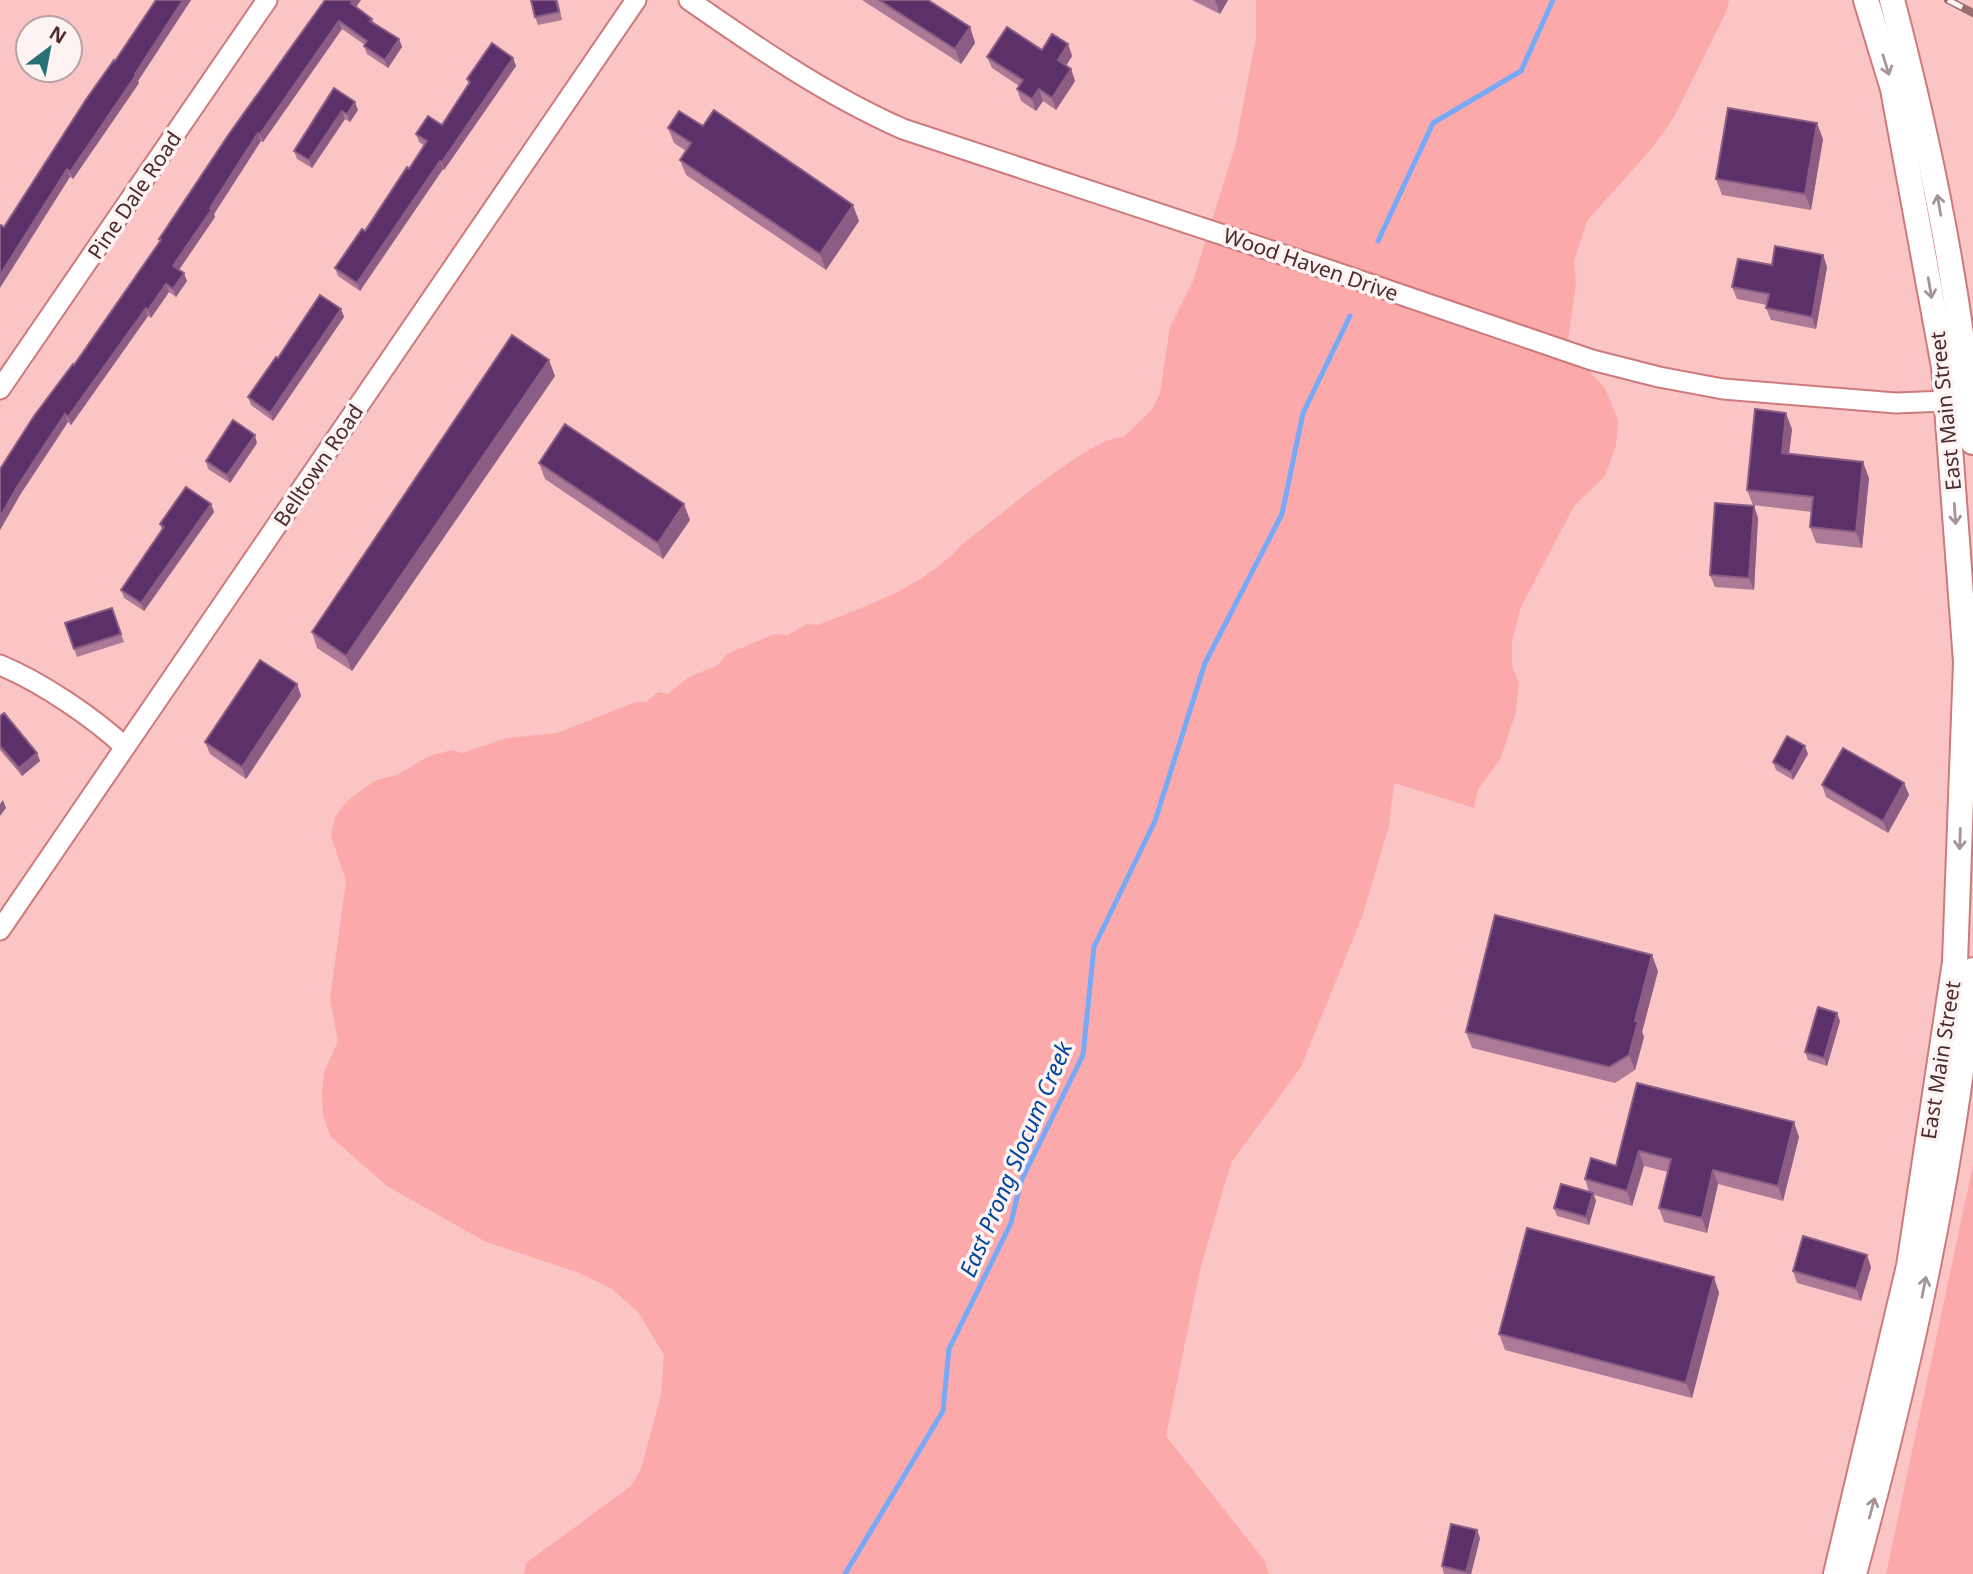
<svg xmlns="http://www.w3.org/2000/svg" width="1973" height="1574" font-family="'Noto Sans',sans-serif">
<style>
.green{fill:#fba9aa}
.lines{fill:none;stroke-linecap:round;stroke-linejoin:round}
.stream{stroke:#76aaf8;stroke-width:5}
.minor-casing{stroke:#cd7a7c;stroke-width:23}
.major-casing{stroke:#cd7a7c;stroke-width:28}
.minor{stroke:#fff;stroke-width:19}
.major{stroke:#fff;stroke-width:24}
.rail-casing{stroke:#996d6e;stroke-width:8}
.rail{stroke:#fdf3f3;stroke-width:5;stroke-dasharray:16;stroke-linecap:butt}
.wall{fill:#ac7a96}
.shaded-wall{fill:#8c5d84}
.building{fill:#5c3068;stroke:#8c5d84;stroke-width:2}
.oneway{stroke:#a69596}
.labels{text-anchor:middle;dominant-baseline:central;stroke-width:7;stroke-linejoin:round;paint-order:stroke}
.street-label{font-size:21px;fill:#4e2b2c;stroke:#fdf3f3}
.water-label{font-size:23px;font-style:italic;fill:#00459f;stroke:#fdf3f3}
</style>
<rect width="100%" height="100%" fill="#fcc5c5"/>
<g class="green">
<path d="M1256,0h473l-2,10 -53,107 -21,30 -66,74 -13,40 2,22 -9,65 38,40 13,32 -2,26 -11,30 -31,30 -53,101 -9,34v25l7,17 -3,29 -16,48 -22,29 -4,19 -80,-25 -5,43 -27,91 -61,150 -70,96 -31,107 -34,166 98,124 5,14h-745l2,-11 105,-77 10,-17 20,-74 3,-40 -26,-43 -26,-23 -33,-16 -93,-31 -99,-56 -56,-49 -8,-21 -1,-24 2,-20 14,-31 -8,-42 16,-118 -15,-45 4,-19 13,-17 28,-20 21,-5 32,-19 23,-6 10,3 45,-15 50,-5 79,-31h10l12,-10 10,2 21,-17 29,-12 9,-11 48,-20 13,1 19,-11 11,1c50,-20 106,-38 142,-79 31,-23 131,-110 163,-109l29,-27 8,-17 10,-66 23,-46 42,-134 21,-109z"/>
<path d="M1973,1165v409h-87z"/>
</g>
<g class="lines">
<g class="stream">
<path d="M1378,241l55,-118 88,-52 32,-71"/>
<path d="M845,1574l98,-163 6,-62 62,-126 10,-42 62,-126 11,-108 61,-126 50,-158 77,-149 21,-101 47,-97"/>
</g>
<g class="minor-casing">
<g id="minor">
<path d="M689,0c69,48 137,95 214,129l423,140 266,91 67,17 64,12 173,14 50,-2 15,2"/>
<path d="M0,389l267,-389"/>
<path d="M0,665c41,17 93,52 125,82"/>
<path d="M0,930l636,-930"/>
</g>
</g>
<g class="major-casing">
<g id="major">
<path d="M1892,0c38,145 69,293 81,442"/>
<path d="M1836,1574l73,-308 46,-304 11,-300 -22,-295 -51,-278 -27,-89"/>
<path d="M1854,1574c54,-199 99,-399 119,-604"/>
</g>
</g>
<use href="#minor" class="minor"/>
<use href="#major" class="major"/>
<g class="rail-casing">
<path id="rail" d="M1948,0l25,13"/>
</g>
<use href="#rail" class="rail"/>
</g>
<g class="wall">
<path d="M156,0h35l-53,81 1,2 -66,96 -3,-2 -66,50z"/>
<path d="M325,0h36l-5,7 16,12 2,5 25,15 3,8 -14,21 -21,-14 -3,-8 1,-1 -23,-16 -79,113 -2,-1 -47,73 1,3 -36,53 8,11 -11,16 -7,-5 -18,26 -3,-2 -77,109 -3,-3 -48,73 -20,35v-61l74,-104 86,-124 -1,-2z"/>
<path d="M558,0l4,20 -24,5 -3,-8z"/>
<path d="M862,0h66l42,27 5,16 -14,21z"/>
<path d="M1192,0h36l-8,14z"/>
<path d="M1068,44l4,12 -6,10 5,3 4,12 -19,29 -13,-9 -7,10 -15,-10 -4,-12 2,-3 -27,-18 -5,-11 55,-7z"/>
<path d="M513,58l3,8 -72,104 -1,-1 -83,122 -22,-15 -3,-8 30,-37 60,-85 -6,-4 -3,-8 26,-9 27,-40 -2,-6z"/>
<path d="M334,88l24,22 -8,12 -5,-3 -33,49 -15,-9 -3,-8z"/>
<path d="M703,126l156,95 -33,49 -140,-95 -6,-15 6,-9 -12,-8 -6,-15z"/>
<path d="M1823,139l-12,71 -89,-15 -6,-16z"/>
<path d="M1823,255l4,12 -11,62 -45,-9 -5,-12 1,-3 -30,-6 -5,-12 40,-22z"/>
<path d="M341,309l3,8 -71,104 -22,-16 -3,-8 30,-39z"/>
<path d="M555,376l-203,295 -35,-23 -5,-16z"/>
<path d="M1792,429l-3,25 80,24 -7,70 -46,-5 -6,-16 2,-15 -59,-7 -6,-15z"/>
<path d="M257,443l-27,40 -22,-14 -2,-8z"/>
<path d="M539,463l151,57 -27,39 -118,-80z"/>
<path d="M211,504l3,8 -70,99 -20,-13 -3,-8 41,-60 -2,-6z"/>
<path d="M1754,506l4,12 -4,72 -39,-3 -5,-12z"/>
<path d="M112,608l12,34 -47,15 -12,-34z"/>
<path d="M297,684l4,12 -55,83 -36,-25 -5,-12z"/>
<path d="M0,716l37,37 3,8 -18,15 -22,-26z"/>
<path d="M1808,754l-15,26 -17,-10 -3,-8z"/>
<path d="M1904,783l5,12 -21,38 -62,-36 -4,-12z"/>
<path d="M1658,971l-16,61 2,5 -9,33 -20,13 -143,-35 -6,-16z"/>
<path d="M1840,1021l-13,45 -19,-6 -3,-8z"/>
<path d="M1637,1083l162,54 -16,64 -65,-17 -11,49 -43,-11 -5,-14 9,-36 -24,-6 -12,40 -38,-11 2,6 -7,24 -32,-9 -3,-8 35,-16 -4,-13 31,-13z"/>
<path d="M1871,1267l-10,34 -64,-18 -4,-12z"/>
<path d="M1719,1293l-27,105 -187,-48 -6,-16z"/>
<path d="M1480,1538l-9,36h-27l-2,-8z"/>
</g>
<g class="shaded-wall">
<path d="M183,0h8l-53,81 1,2 -66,96 -3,-7z"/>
<path d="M353,0h8l-8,11 -2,-8z"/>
<path d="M1215,0h13l-8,14z"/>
<path d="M339,21l3,8 -79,113 -3,-8z"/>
<path d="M970,27l5,16 -14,21 -6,-15z"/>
<path d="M399,39l3,8 -14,21 -3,-8z"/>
<path d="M1068,44l4,12 -10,16 -4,-12z"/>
<path d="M513,58l3,8 -72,104 -2,-8z"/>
<path d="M1071,69l4,12 -19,29 -4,-12z"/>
<path d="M1039,89l4,12 -7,10 -4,-12z"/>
<path d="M355,102l3,8 -8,12 -3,-8z"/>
<path d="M342,111l3,8 -33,49 -3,-8z"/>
<path d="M1817,123l6,16 -12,71 -6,-16z"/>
<path d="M258,133l3,8 -47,73 1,3 -39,57 -3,-8z"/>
<path d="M440,161l3,8 -83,122 -3,-8z"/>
<path d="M67,169l3,8 -70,111v-13z"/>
<path d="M853,205l6,16 -33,49 -6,-16z"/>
<path d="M1823,255l4,12 -11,62 -4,-12z"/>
<path d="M184,273l3,8 -11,16 -3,-8z"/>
<path d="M166,284l3,8 -18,26 -3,-8z"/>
<path d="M146,308l2,8 -77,109 -3,-8z"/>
<path d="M341,309l3,8 -71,104 -3,-8z"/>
<path d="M549,360l6,16 -203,295 -6,-15z"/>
<path d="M1786,413l6,16 -5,40 -5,-16z"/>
<path d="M65,414l3,8 -48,73 -20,35v-13l17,-30z"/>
<path d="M255,435l2,8 -27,40 -3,-8z"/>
<path d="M1863,462l6,16 -7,70 -6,-16z"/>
<path d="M211,504l3,8 -70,99 -3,-8z"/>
<path d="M684,504l6,16 -27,39 -5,-16z"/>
<path d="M1754,506l4,12 -4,72 -5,-12z"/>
<path d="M297,684l4,12 -55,83 -4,-12z"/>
<path d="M1805,746l3,8 -15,26 -2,-8z"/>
<path d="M37,753l3,8 -18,15 -3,-8z"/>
<path d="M1904,783l5,12 -21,38 -5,-12z"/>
<path d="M3,800l3,8 -6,8v-12z"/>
<path d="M1652,955l6,16 -16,61 2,5 -9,33 -6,-15 6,-34z"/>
<path d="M1837,1013l3,8 -13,45 -3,-8z"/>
<path d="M1794,1122l5,15 -16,64 -5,-15z"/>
<path d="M1639,1151l5,15 -12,40 -5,-15z"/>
<path d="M1713,1170l5,14 -11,49 -5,-15z"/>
<path d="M1593,1193l3,8 -7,24 -3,-8z"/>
<path d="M1867,1255l4,12 -10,34 -5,-12z"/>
<path d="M1714,1277l5,16 -27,105 -6,-15z"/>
<path d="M1477,1530l3,8 -9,36h-4l-1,-2z"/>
</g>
<g class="building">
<path d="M156,0h27l-48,74 1,1 -66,97 -3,-3 -67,106v-49l1,-1 3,2 83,-129 27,-38 1,1z"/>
<path d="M325,0h28l-2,3 21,16 -2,2 29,18 -14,21 -21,-14 3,-5 -28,-20 -79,113 -2,-1 -48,75 2,1 -39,57 11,7 -11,16 -7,-5 -18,26 -2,-2 -78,109 -3,-3 -48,73 -17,30v-48l34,-53 39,-52 1,1 87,-125 -2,-1 70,-105z"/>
<path d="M531,0h25l3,12 -24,5z"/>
<path d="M879,0h49l42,27 -15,22z"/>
<path d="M1007,27l35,23 10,-16 16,10 -10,16 13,9 -19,29 -13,-9 -7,10 -15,-10 6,-9 -36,-23z"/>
<path d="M492,43l21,15 -71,104 -2,-1 -83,122 -22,-15 27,-39 3,2 42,-64 2,2 18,-28 -11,-7 12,-18 14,9 28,-43 -3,-3z"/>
<path d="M334,88l21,14 -8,12 -5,-3 -33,49 -15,-9z"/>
<path d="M1728,108l89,15 -12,71 -89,-15z"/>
<path d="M714,110l139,95 -33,49 -140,-94 11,-17 -23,-15 11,-17 24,15z"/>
<path d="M1775,246l48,9 -11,62 -46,-9 3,-14 -37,-7 6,-28 34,6z"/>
<path d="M320,295l21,14 -71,104 -22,-16 28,-40 2,1z"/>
<path d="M512,335l37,25 -203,296 -34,-24z"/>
<path d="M1755,409l31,4 -4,40 81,9 -7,70 -46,-5 3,-30 -66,-7z"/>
<path d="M233,420l22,15 -28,40 -21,-14z"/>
<path d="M565,424l119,80 -26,39 -119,-80z"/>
<path d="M186,487l25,17 -70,99 -20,-13 43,-63 -4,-3z"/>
<path d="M1715,503l39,3 -5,72 -39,-3z"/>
<path d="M112,608l9,26 -47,15 -9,-26z"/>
<path d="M260,660l37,24 -55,83 -37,-25z"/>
<path d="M4,713l33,40 -18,15 -19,-22v-30z"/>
<path d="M1787,736l18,10 -14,26 -18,-10z"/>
<path d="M1843,748l61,35 -21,38 -61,-36z"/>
<path d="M1495,915l157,40 -17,66h3l-9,34 -20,12 -143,-35z"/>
<path d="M1818,1007l19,6 -13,45 -19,-6z"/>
<path d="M1637,1083l157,39 -16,64 -65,-16 -11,48 -43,-10 12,-49 -32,-8 -12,40 -42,-12 6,-21 25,8z"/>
<path d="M1561,1184l32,9 -7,24 -32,-9z"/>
<path d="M1527,1228l187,49 -28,106 -187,-49z"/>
<path d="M1803,1236l64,19 -11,34 -63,-18z"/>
<path d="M1451,1524l26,6 -11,42 -24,-6z"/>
</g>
<defs><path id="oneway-shaft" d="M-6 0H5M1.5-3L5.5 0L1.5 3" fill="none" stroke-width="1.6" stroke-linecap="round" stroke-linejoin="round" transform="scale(1.75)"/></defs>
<g class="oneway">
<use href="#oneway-shaft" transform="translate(1886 65) rotate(73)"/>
<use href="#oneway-shaft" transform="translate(1939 205) rotate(-100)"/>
<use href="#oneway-shaft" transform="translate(1930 288) rotate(80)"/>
<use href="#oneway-shaft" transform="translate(1955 514) rotate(86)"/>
<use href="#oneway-shaft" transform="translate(1960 839) rotate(92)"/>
<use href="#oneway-shaft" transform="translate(1924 1287) rotate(-79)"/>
<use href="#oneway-shaft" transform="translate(1872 1508) rotate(-75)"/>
</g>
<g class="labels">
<g class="street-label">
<text transform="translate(134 195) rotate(-56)">Pine Dale Road</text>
<text transform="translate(1311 264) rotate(19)">Wood Haven Drive</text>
<text transform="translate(1945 411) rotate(-96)">East Main Street</text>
<text transform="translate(318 465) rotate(-56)">Belltown Road</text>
<text transform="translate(1940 1060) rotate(-81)">East Main Street</text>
</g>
<g class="water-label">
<text transform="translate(1015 1159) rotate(-67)">East Prong Slocum Creek</text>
</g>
</g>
<g transform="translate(49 49) rotate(32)"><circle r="33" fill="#fdf3f3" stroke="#b7a3a3" stroke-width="2"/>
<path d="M0-5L12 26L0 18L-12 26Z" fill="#277275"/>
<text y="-10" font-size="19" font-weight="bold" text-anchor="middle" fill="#4e2b2c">N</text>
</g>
</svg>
